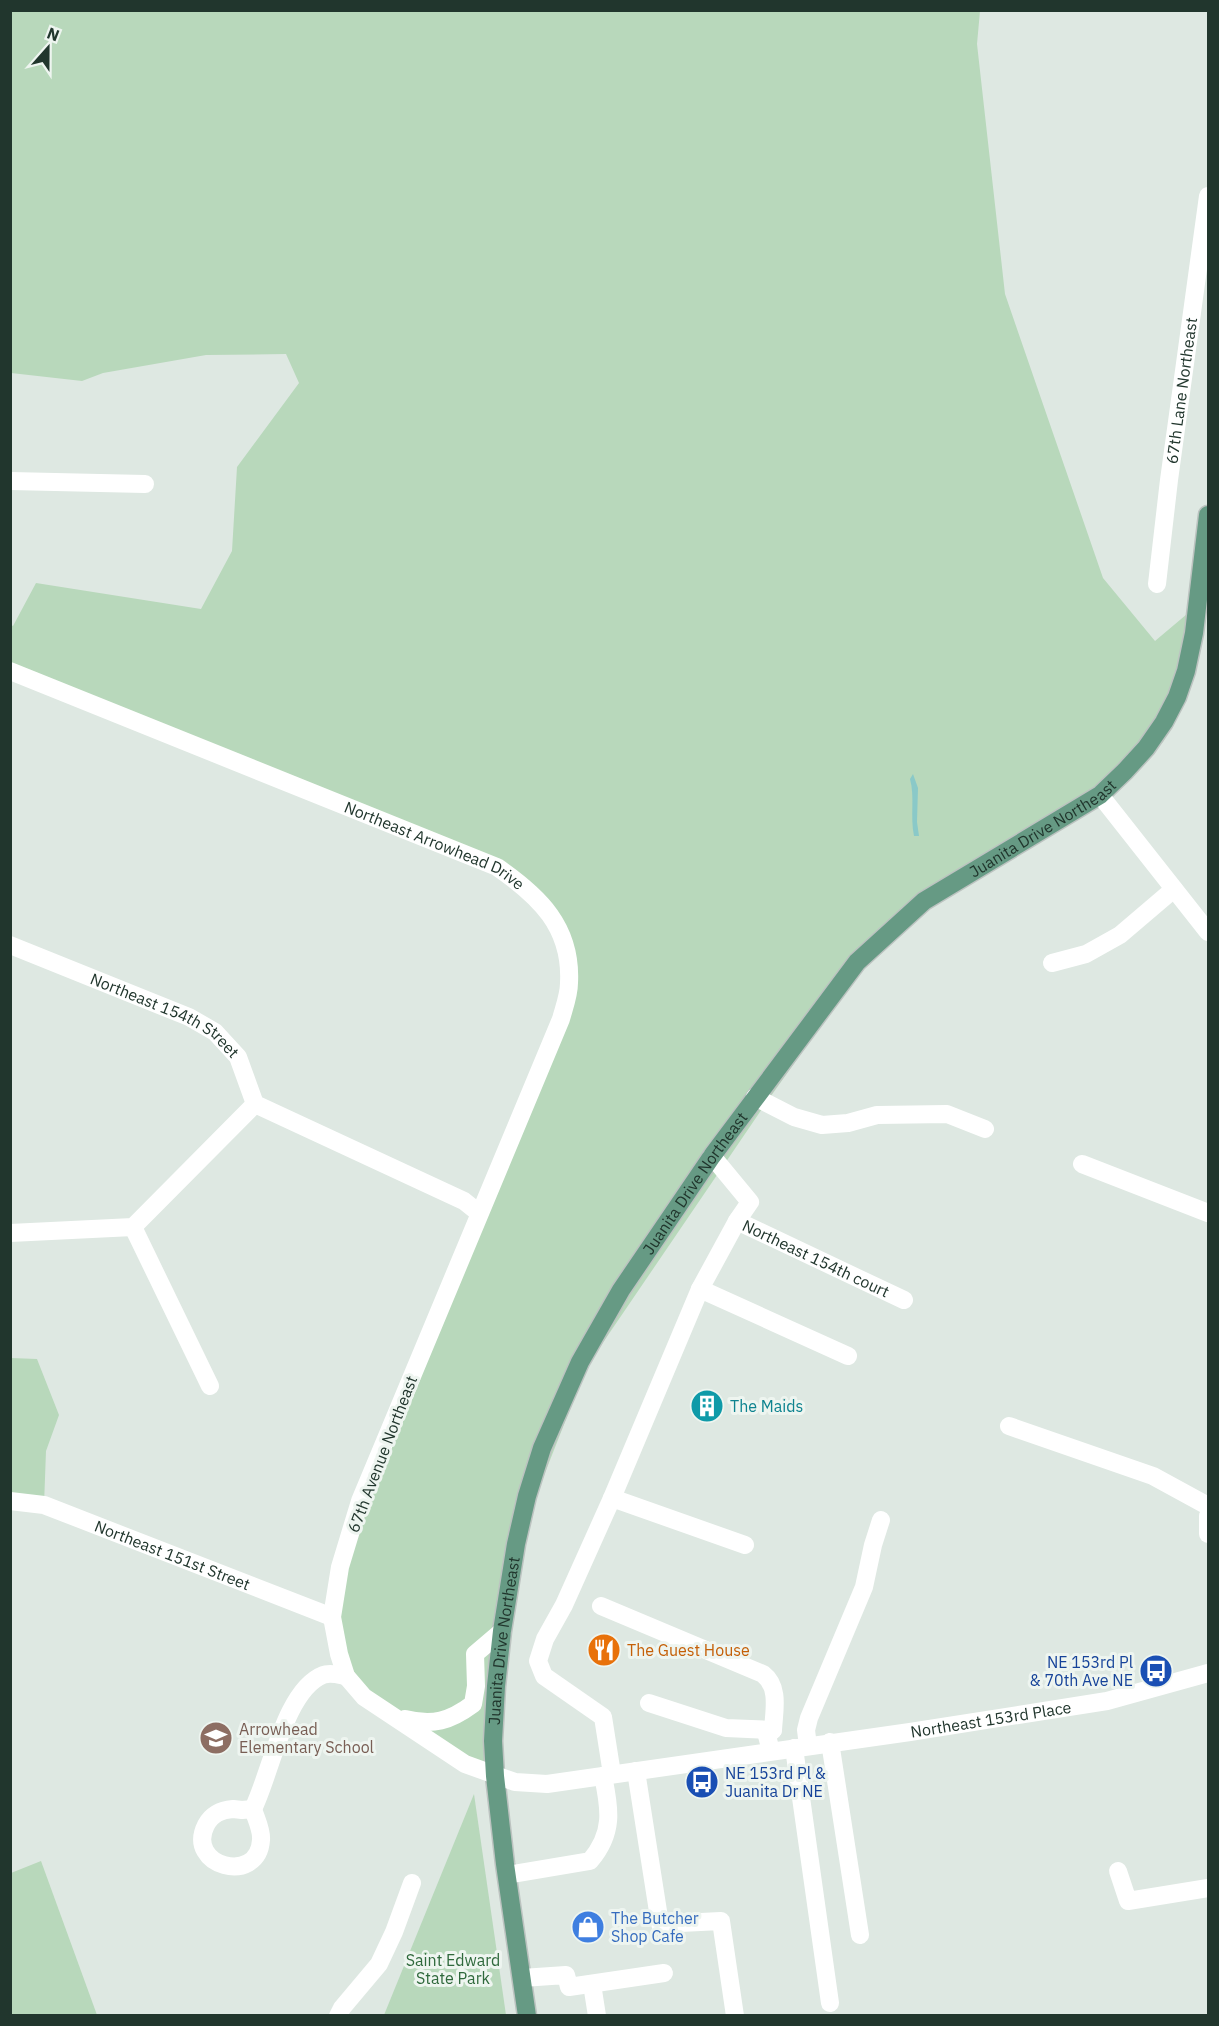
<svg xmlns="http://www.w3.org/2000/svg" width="1219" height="2026" font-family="'IBM Plex Sans',sans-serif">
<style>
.green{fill:#b8d8bb}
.water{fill:#8ac9c8}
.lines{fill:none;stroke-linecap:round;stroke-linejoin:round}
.major-casing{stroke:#bcc3c0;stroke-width:21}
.minor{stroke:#fff;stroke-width:18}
.major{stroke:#669a84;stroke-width:18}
.labels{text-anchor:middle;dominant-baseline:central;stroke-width:6;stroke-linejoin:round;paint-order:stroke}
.street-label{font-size:16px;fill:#21362d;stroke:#eef5f0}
.culture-label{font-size:16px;fill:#0d838f;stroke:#eef5f0;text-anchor:start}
.food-label{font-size:16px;fill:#c56008;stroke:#eef5f0;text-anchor:start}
.transit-label{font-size:16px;fill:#164399;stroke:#eef5f0;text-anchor:end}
.education-label{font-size:16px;fill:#785e54;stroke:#eef5f0;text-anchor:start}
.shop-label{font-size:16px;fill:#366cbe;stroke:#eef5f0;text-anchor:start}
.park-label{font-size:16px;fill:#2f693c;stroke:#eef5f0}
</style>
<rect width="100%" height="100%" fill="#dee8e2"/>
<g class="green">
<path d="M11,11h969l-3,33 28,250 98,284 52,63 51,-43 -11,75 -32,69 -63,53 -175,106 -61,64 -98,138 -179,263 -70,178 -35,235 -119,-81 -24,-45 1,-86 221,-548 6,-64 -42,-68 -514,-216v-46l2,1 23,-43 165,26 31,-58 5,-84 62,-84 -13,-29 -80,1 -103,18 -21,8 -71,-8z"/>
<path d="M11,1358l26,1 22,56 -13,36 -2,54 -33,-4z"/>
<path d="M474,1794l32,221h-122z"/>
<path d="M41,1861l56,154h-86v-142z"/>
</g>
<path class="water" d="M913,774l5,14 -1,34 2,14h-5c-4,-20 1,-39 -4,-57z"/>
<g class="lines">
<g class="major-casing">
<g id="major">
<path id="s6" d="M527,2016l-22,-152 -10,-88 -2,-35 3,-55 6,-55 14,-87 11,-48 15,-48 38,-86 41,-72 91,-134 145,-194 67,-61 176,-106 25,-24 21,-23 18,-26 13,-25 9,-26 8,-38 14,-118"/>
</g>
</g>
<g class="minor">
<path d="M10,481l135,3"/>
<path id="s1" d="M1157,584l12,-104 39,-284"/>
<path id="s2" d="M10,671l487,196c42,29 75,60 72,116 0,12 -5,25 -8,36l-201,482 -20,66 -8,50 7,37 7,22 18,21 101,67 50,18 32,2 363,-52 197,-31 101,-28"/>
<path d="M1100,795l108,137"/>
<path id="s3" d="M10,945l179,72 26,15 23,25 17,47 209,97 15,12"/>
<path d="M1052,963l34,-9 34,-19 54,-46"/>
<path d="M755,1097l39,20 28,8 26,-2 29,-8 70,-1 38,15"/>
<path id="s4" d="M712,1156l38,46 -13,19 167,79"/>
<path d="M1082,1164l126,49"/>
<path d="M737,1221l-37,68 -88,209 133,47"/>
<path d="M133,1227l77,159"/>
<path d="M10,1233l123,-6 122,-123"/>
<path d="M700,1289l148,67"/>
<path d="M1009,1426l144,50 55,30"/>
<path d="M612,1498l-48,107 -19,34 -7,22 6,15 59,41 9,57"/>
<path id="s5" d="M10,1501l34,4 288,112"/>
<path d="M1208,1516v18"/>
<path d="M601,1606l162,68c17,13 11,37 10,56l-6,6 4,15"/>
<path d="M649,1703l77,25 47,2"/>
<path d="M405,1719c28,7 45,2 68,-15l3,-18 -1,-32 27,-23"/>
<path d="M830,1742l30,193"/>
<path d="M808,1746l-2,-16 3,-12 55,-131 9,-42 8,-25"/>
<path d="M794,1748l36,255"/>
<path d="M636,1771l24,153 61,-3 14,95"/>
<path d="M233,1809l9,1 11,-1c3,10 9,21 8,31 -3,46 -76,26 -55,-15 6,-11 15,-15 27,-16z"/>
<path d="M253,1809c18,-36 32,-119 70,-134 7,-3 17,0 23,1"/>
<path d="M1118,1871l10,30 80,-13"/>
<path d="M507,1875l83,-14c24,-28 20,-52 13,-85"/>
<path d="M522,1978l44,-3 3,12 95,-14"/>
<path d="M592,1984l5,32"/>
<path d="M338,2016l4,-8 37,-44 15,-32 18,-49"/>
</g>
<use href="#major" class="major"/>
</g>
<defs>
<g id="building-disc" transform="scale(1.725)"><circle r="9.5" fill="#0f9aa8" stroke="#eef5f0"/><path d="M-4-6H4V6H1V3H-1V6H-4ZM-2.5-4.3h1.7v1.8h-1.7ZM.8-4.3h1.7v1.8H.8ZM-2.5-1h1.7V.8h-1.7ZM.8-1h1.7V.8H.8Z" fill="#fff"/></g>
<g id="restaurant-disc" transform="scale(1.725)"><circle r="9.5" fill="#e8710a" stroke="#eef5f0"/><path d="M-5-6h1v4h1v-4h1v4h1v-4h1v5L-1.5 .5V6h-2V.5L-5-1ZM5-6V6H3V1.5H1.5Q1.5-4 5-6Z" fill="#fff"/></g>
<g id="bus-disc" transform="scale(1.725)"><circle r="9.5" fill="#1a4fb4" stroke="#eef5f0"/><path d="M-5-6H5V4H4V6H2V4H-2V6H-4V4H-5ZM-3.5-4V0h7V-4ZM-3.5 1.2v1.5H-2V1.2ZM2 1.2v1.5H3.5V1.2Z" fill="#fff"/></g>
<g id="school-disc" transform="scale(1.725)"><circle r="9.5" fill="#8d6e63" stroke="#eef5f0"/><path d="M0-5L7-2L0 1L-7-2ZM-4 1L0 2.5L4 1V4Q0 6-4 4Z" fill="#fff"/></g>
<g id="shop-disc" transform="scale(1.725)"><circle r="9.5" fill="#3f7fe0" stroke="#eef5f0"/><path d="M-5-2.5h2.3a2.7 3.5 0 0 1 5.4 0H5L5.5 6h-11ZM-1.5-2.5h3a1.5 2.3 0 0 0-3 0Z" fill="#fff"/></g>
</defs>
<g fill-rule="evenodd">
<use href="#building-disc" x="707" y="1406"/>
<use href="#restaurant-disc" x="604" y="1650"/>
<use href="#bus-disc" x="1156" y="1671"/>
<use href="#school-disc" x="216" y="1738"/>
<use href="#bus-disc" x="702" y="1782"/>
<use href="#shop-disc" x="588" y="1927"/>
</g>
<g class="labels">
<g class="street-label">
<text stroke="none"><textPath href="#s1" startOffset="195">67th Lane Northeast</textPath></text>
<text stroke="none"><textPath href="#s6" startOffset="1386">Juanita Drive Northeast</textPath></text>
<text stroke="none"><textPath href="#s2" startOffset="459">Northeast Arrowhead Drive</textPath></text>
<text stroke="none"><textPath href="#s3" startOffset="171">Northeast 154th Street</textPath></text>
<text stroke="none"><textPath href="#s6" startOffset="882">Juanita Drive Northeast</textPath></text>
<text stroke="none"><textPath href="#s4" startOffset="170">Northeast 154th court</textPath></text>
<text transform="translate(382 1454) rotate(-69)">67th Avenue Northeast</text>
<text stroke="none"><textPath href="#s5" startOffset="172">Northeast 151st Street</textPath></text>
<text stroke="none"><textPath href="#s6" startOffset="378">Juanita Drive Northeast</textPath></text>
<text stroke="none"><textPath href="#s2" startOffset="2091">Northeast 153rd Place</textPath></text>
</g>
<g class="culture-label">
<text x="730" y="1406">The Maids</text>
</g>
<g class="food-label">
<text x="627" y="1650">The Guest House</text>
</g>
<g class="transit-label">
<text x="1133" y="1662">NE 153rd Pl<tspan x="1133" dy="18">&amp; 70th Ave NE</tspan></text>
<text x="725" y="1773" text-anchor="start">NE 153rd Pl &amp;<tspan x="725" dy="18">Juanita Dr NE</tspan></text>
</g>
<g class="education-label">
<text x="239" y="1729">Arrowhead<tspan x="239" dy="18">Elementary School</tspan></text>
</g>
<g class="shop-label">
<text x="611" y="1918">The Butcher<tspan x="611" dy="18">Shop Cafe</tspan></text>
</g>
<g class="park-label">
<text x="453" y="1960">Saint Edward<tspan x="453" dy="18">State Park</tspan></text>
</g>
</g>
<rect width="1219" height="2026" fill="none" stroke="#21362d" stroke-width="24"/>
<g transform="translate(48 48) rotate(21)" stroke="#eef5f0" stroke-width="4.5" paint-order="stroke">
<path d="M0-4.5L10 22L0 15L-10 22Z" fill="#21362d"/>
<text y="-9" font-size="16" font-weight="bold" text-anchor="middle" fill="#21362d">N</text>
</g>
</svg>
